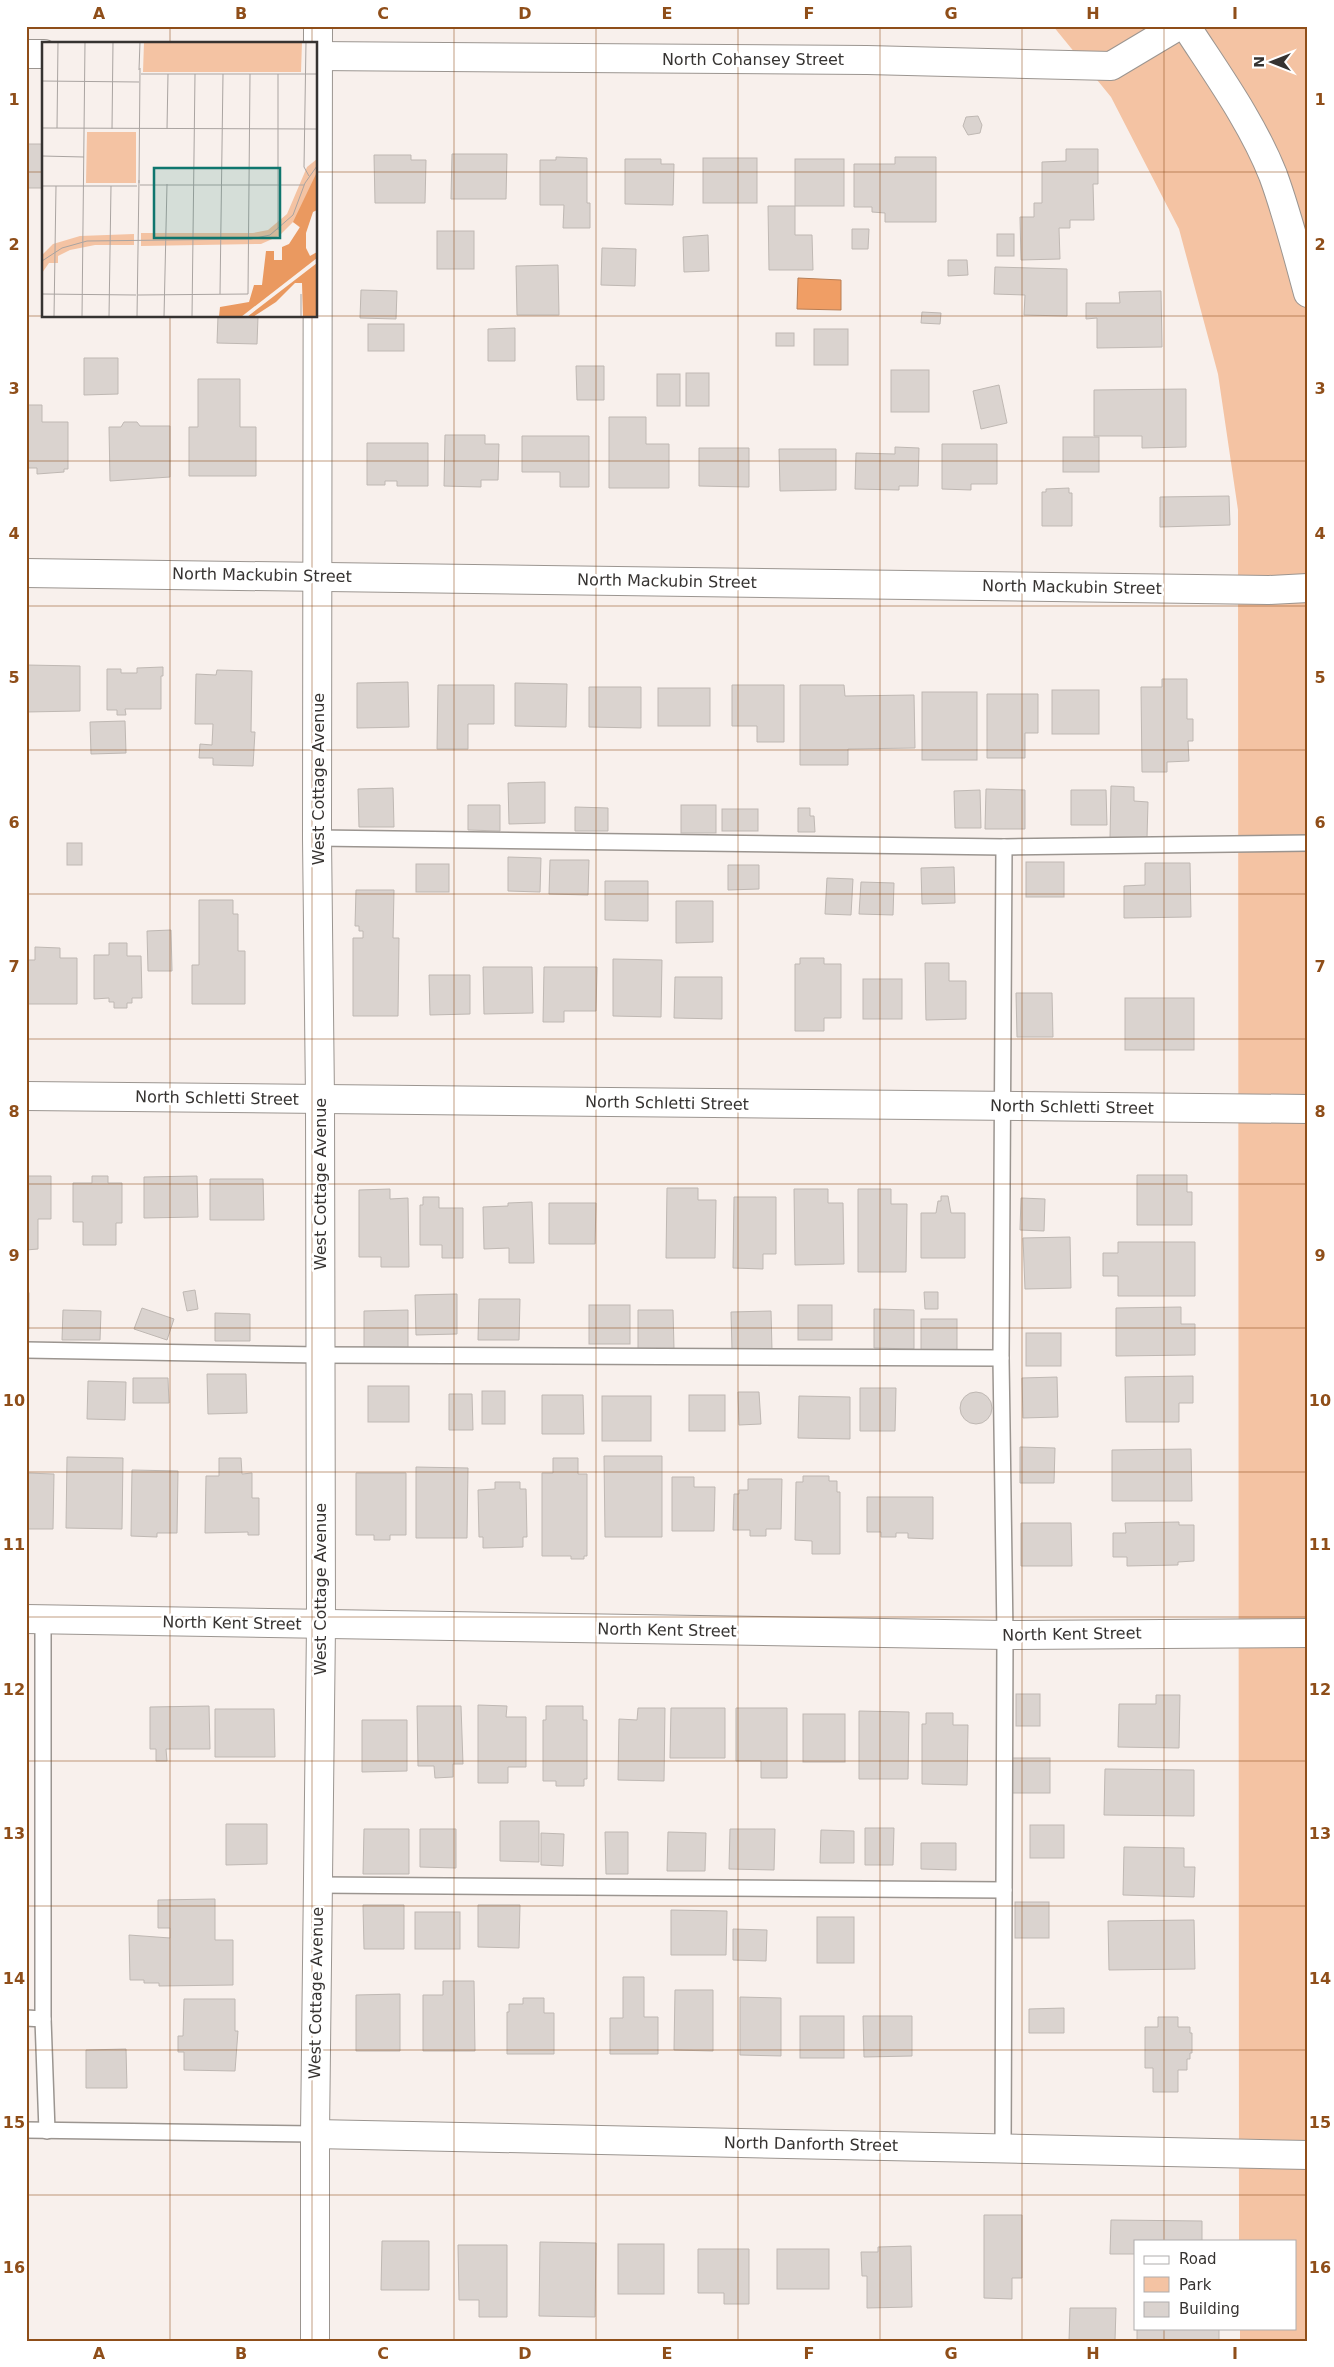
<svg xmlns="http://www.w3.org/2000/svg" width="1334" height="2367" font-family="'DejaVu Sans',sans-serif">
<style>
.green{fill:#f4c3a3}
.water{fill:#f09e65;stroke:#b87e55}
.building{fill:#dad3cf;stroke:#bfb8b3}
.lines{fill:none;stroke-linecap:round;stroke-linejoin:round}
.lane-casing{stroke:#9b9590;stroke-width:18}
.street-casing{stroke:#9b9590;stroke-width:30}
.secondary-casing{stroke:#9b9590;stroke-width:30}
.lane{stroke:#fff;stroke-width:15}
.street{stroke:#fff;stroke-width:28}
.secondary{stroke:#fff;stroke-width:28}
.grid{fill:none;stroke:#8f4e19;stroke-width:1;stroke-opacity:0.55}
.labels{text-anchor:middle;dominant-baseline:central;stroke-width:5;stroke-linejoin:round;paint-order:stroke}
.street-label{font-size:16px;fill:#363331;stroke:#fff}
.inset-road{fill:none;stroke:#aaa4a1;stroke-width:1}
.view{fill:#0f766e;fill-opacity:0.15;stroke:#0f766e;stroke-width:2.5}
.inset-edge{fill:none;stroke:#363331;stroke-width:2.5}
.neatline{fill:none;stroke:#8f4e19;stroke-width:2}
.grid-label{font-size:16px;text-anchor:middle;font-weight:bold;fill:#8f4e19}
</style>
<rect width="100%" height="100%" fill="#f8f0ec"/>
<path class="green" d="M1053,26h253l2,3v2312h-68v-13h55v-87h-56l-1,-1731 -20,-136 -39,-145 -68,-132z"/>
<path class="water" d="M798,278l43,2v30l-44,-1z"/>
<g class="building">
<path d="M978,116l4,9 -2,8 -12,2 -5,-9 3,-9z"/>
<rect x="26" y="144" width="18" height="44"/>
<path d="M1066,149h32v35h-5l1,36h-24v8h-11l1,31 -39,1 -1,-43h14v-14h8v-41l24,-1z"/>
<path d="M452,154h55l-1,45h-55z"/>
<path d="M374,155h37v5h15l-1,43h-50z"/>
<path d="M556,157l31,1v45h3v25h-27l1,-23h-24v-45h16z"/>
<path d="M895,157h41v65h-51v-9l-13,-1v-5h-18v-43h41z"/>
<rect x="703" y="158" width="54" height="45"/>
<path d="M625,159h36v5h13l-1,41 -48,-1z"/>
<rect x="795" y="159" width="49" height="47"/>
<path d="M768,206h27v29h17l1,35h-44z"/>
<path d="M852,229h17l-1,20h-16z"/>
<rect x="437" y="231" width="37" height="38"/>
<rect x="997" y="234" width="17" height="22"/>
<path d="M708,235l1,36 -25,1 -1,-35z"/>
<path d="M602,248l34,1 -1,37 -34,-1z"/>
<path d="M948,260h19l1,15 -20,1z"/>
<path d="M558,265l1,50h-42l-1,-49z"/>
<path d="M995,267l72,2v47l-43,-1 1,-20 -31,-1z"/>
<path d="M361,290l36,1 -1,28 -36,-1z"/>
<path d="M1161,291l1,56 -65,1v-30l-11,1v-16h34l-1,-11z"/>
<path d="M922,312l19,1 -1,11 -19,-1z"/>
<path d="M218,316l40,1 -1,27 -40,-1z"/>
<rect x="368" y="324" width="36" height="27"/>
<path d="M515,328v33h-27v-32z"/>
<rect x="814" y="329" width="34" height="36"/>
<rect x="776" y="333" width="18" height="13"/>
<rect x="26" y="356" width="2" height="37"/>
<path d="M84,358h34v36l-34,1z"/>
<path d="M576,366h28v34h-27z"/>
<rect x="891" y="370" width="38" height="42"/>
<rect x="686" y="373" width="23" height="33"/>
<rect x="657" y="374" width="23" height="32"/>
<path d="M198,379h42v48h16v49h-67v-49h9z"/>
<path d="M999,385l8,38 -26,6 -8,-38z"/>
<path d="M1186,389v58l-44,1v-12h-48v-46z"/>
<path d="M26,405h16v17h26v47h-4v3l-27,2v-6h-11z"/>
<path d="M609,417h37v27h23v44h-60z"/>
<path d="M124,422h13l3,4h30v51l-60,4 -1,-54h12z"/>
<path d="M445,435h40v9h14l-1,36h-17v7l-37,-1z"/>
<path d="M522,436h67v51h-29v-15h-38z"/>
<rect x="1063" y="437" width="36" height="35"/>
<path d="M367,443h61v43h-31v-5h-12v4h-18z"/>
<path d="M942,444h55v40h-26v6l-29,-1z"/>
<path d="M895,447l24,1 -1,38h-19v4l-44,-1 1,-36 39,1z"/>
<path d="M699,448h50v39l-50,-1z"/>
<path d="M779,449h57v41l-56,1z"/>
<path d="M1069,488v5h3v33h-30v-34h4v-3z"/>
<path d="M1229,496l1,29 -70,2v-30z"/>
<path d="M26,665l54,1v45l-54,1z"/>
<path d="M163,667v9h-2v33h-36l1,6h-9v-5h-10v-41h14v4h16v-5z"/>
<path d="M217,670l35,1 -1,61h4l-2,34 -40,-1v-7h-14l1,-14 12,1 1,-21h-18l1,-50 20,1z"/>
<path d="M1162,679h25v40h6v22h-5l1,20 -22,1v10h-25l-1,-85h21z"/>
<path d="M408,682l1,45 -52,1v-45z"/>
<path d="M515,683l52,1 -1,43 -51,-1z"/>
<path d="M438,685h56v39h-26v25h-31z"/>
<path d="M732,685h52v57h-27v-16h-25z"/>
<path d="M800,685h44l1,11 69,-1 1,53 -67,1v16h-48z"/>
<path d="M589,687h52v41l-52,-1z"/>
<rect x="658" y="688" width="52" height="38"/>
<rect x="1052" y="690" width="47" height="44"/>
<rect x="922" y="692" width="55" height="68"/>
<path d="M987,694h51v39h-13v25h-38z"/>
<path d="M125,721l1,32 -35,1 -1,-32z"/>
<path d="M545,782v41l-36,1 -1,-41z"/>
<path d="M1111,786l23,1v14l14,1 -1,36h-37z"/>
<path d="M393,788l1,39h-35l-1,-38z"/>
<path d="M986,789l39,1v39h-40z"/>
<path d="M980,790l1,38h-26l-1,-37z"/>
<path d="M1071,790h35l1,35h-36z"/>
<path d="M468,805h32v26l-32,-1z"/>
<rect x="681" y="805" width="35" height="28"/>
<path d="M575,807l33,1v23h-33z"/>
<path d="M798,808h12v8h4l1,16h-17z"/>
<rect x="722" y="809" width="36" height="22"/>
<rect x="67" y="843" width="15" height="22"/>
<path d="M508,857l33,1 -1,34 -32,-1z"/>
<path d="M550,860h39l-1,35 -39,-1z"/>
<rect x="1026" y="862" width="38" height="35"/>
<path d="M1145,863h45l1,54 -67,1v-32l21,-1z"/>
<rect x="416" y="864" width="33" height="28"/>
<path d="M728,865h31v24l-31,1z"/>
<path d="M954,867l1,36 -33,1 -1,-36z"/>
<path d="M827,878l26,1 -2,36 -26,-1z"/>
<path d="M605,881h43v40l-43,-1z"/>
<path d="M861,882l33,1 -1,32 -34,-1z"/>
<path d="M356,890h38l-1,48h6l-1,78h-45v-78h10v-7h-4v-5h-4z"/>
<path d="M199,900h34v14h5v37h7v53h-53v-39h7z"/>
<path d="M676,901h37v41l-37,1z"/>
<path d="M171,930l1,41h-24l-1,-40z"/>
<path d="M109,943h18v13h14l1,42h-10v5h-5v5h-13v-6h-5v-4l-15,1v-44h15z"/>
<path d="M35,947l25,1v10h17v46h-51v-44h9z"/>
<path d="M800,958h24v6h17v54h-17v13h-29v-67h5z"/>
<path d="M613,959l49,1 -1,57 -48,-1z"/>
<path d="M925,963h24v18h17v38l-40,1z"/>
<path d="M483,967h49l1,46 -49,1z"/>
<path d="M544,967h53l-1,44h-32v11h-21z"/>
<path d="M429,975h41v39l-40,1z"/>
<path d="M675,977h47v42l-48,-1z"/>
<rect x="863" y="979" width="39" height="40"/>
<path d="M1016,993h36l1,44h-36z"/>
<rect x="1125" y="998" width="69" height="52"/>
<path d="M1137,1175h50v17h5v33h-55z"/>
<path d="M26,1176h25v43h-13v30l-12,1z"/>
<path d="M92,1176h16v7h14v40h-6v22h-33v-23h-10v-39h19z"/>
<path d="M197,1176l1,41 -54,1v-41z"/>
<path d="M210,1179h53l1,41h-54z"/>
<path d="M667,1188h31v12h18l-1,58h-49z"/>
<path d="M390,1189v10l18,-1 1,69h-28v-10h-22v-67z"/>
<path d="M794,1189h34v14h15l1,61 -49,1z"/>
<path d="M858,1189h33v15h16l-1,68h-48z"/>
<path d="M941,1196h7l3,17h14v45h-44v-45h15l2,-12h3z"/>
<path d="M423,1197h16v11h24v50h-21v-13h-22v-40h3z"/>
<path d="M734,1197h42v57h-13v15l-30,-1z"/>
<path d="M1021,1198l24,1 -1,32 -24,-1z"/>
<path d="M532,1202l2,61h-25v-15l-25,1 -1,-42 25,-1v-3z"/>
<path d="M549,1203h47l-1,41h-46z"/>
<path d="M1070,1237l1,51 -46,1 -2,-51z"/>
<path d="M1118,1242h77v54h-77v-20h-15v-23h15z"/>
<path d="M195,1290l3,19 -11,2 -4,-19z"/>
<path d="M924,1292h14v17h-13z"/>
<rect x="26" y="1293" width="3" height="36"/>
<path d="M457,1294v40l-41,1 -1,-40z"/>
<path d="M479,1299h41l-1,41h-41z"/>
<rect x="589" y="1305" width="41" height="39"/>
<rect x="798" y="1305" width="34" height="35"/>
<path d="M1181,1307v17h14v31l-79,1v-48z"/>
<path d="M142,1308l32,11 -7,21 -33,-11z"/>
<path d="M874,1309l40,1v39l-40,-1z"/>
<path d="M63,1310l38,1 -1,29h-38z"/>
<path d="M408,1310v41h-44v-40z"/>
<path d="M638,1310h35l1,39h-36z"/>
<path d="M771,1311l1,40h-40l-1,-39z"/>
<path d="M215,1313l35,1v27h-35z"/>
<rect x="921" y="1319" width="36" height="38"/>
<rect x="1026" y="1333" width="35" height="33"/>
<path d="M207,1374h39l1,39 -39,1z"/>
<path d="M1193,1376v27h-14v19h-53l-1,-45z"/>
<path d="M1057,1377l1,40 -35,1 -1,-40z"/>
<path d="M133,1378h35l1,25h-36z"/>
<path d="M88,1381l38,1 -1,38 -38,-1z"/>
<rect x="368" y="1386" width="41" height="36"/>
<path d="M860,1388h36l-1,43h-35z"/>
<rect x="482" y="1391" width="23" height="33"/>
<circle cx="976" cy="1408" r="16"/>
<path d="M738,1392h21l2,32 -22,1z"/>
<path d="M449,1394h23l1,36h-24z"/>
<path d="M542,1395h41l1,39h-42z"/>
<rect x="689" y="1395" width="36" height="36"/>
<rect x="602" y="1396" width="49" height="45"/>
<path d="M799,1396l51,1v42l-52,-1z"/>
<path d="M1020,1447l35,1 -1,35h-34z"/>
<path d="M1191,1449l1,52h-80v-51z"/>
<path d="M604,1456h58v81h-57z"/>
<path d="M67,1457l56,1 -1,71 -56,-1z"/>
<path d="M219,1458h22l1,16 10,-1v25h7v37h-11v-3l-43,1 1,-57h13z"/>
<path d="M553,1458h25v16h9v82h-3v3h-13v-3h-29v-83h11z"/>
<path d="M416,1467l52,1 -1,70h-51z"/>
<path d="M132,1470l46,1 -1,62h-20v4l-26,-1z"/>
<path d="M26,1473l28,1 -1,55h-27z"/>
<path d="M356,1473h50v62h-16v5h-16v-5h-18z"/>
<path d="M803,1476h26v5h8v11h3v62h-28v-13l-17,-1 1,-58h7z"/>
<path d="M672,1477h22v10h21l-1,44h-42z"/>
<path d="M748,1479h34l-1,50h-15v7h-16v-6h-17l1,-36h5v-4h9z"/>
<path d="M495,1482h25v7h6l1,48h-4v10l-40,1v-11h-4l-1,-47 17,-1z"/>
<path d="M867,1497h66v42l-25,-1v-5h-12v4h-15v-5h-14z"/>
<path d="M1179,1522v3h15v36l-16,1v3l-51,1v-9h-14v-24h13l-1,-10z"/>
<path d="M1021,1523h50l1,43h-51z"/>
<rect x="1016" y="1694" width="24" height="32"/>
<path d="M1156,1695h24l-1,53 -61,-1 1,-43h37z"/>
<path d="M478,1705l29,1 -1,11h20v50h-18v16h-30z"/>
<path d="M209,1706l1,43h-44l1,12h-11v-12h-6v-42z"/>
<path d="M417,1706h44l2,58h-10v13l-18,1 -1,-12h-16z"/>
<path d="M546,1706h37v14h4v59h-3v7h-28v-5h-13v-61h3z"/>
<path d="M638,1708h27l-1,73 -46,-1 1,-61 18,1z"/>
<path d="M671,1708h54v50h-55z"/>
<path d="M736,1708h51v70h-26v-17h-25z"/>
<path d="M215,1709h59l1,48h-60z"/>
<path d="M859,1711l50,1 -1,67h-49z"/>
<path d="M926,1713h27v12h15l-1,60 -45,-1v-60h4z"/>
<rect x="803" y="1714" width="42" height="48"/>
<path d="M362,1720h45v51l-45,1z"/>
<rect x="1012" y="1758" width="38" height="35"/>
<path d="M1105,1769l89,1v46l-90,-1z"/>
<path d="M500,1821h39v41l-39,-1z"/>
<path d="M226,1824h41v40l-41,1z"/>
<rect x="1030" y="1825" width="34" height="33"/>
<path d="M865,1828h29l-1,37h-28z"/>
<path d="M364,1829h45v45h-46z"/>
<path d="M420,1829h36v39l-36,-1z"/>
<path d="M730,1829h45l-1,41 -45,-1z"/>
<path d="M821,1830l33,1v32h-34z"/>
<path d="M605,1832h23v42h-22z"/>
<path d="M668,1832l38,1 -1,38h-38z"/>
<path d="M541,1833l23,1 -1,32 -22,-1z"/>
<path d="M921,1843h35v27l-35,-1z"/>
<path d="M1124,1847l60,1v19h11l-1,30 -71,-2z"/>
<path d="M215,1899v41h18v45l-74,1v-3h-15v-3h-14l-1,-45 41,3v-10h-12v-28z"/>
<rect x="1015" y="1902" width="34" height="36"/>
<path d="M363,1905h41v44h-40z"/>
<path d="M478,1905h42l-1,43 -41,-1z"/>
<path d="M671,1910l56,1 -1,44h-55z"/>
<rect x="415" y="1912" width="45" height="37"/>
<rect x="817" y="1917" width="37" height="46"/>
<path d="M1194,1920l1,49 -86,1 -1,-49z"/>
<path d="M733,1929l34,1 -1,31 -33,-1z"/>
<path d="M623,1977h21v40h14v37h-48v-36h13z"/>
<path d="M443,1981h31l1,70h-52v-56h20z"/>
<path d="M675,1990h38v61l-39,-1z"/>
<path d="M400,1994v57h-44v-56z"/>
<path d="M740,1997l41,1v58l-41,-1z"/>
<path d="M523,1998h21v15h10v41h-47v-42h2v-8h14z"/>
<path d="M184,1999h51v32h3l-3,40 -51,-1v-18h-6v-16h5z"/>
<path d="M1064,2008v25h-35v-24z"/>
<rect x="800" y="2016" width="44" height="42"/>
<path d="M863,2016h49v40l-48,1z"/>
<path d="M1158,2017h20v10h12v6h2v20h-2v6h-3v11h-9v22h-25v-24h-8v-41h13z"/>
<path d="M126,2049l1,39h-41v-38z"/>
<path d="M984,2215h38v63h-10v21l-28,-1z"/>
<path d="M1111,2220l91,1v20h-67v13h-25z"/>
<path d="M382,2241h47v49h-48z"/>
<path d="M540,2242l56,1 -1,74 -56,-1z"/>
<rect x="618" y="2244" width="46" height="50"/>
<path d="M458,2245h49v72h-28v-17h-20z"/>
<path d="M911,2246l1,61 -45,1v-32h-5l-1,-24h17v-5z"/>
<path d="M698,2249h51v55h-25v-11h-26z"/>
<rect x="777" y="2249" width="52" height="40"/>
<path d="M1070,2308h46l-1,33h-46z"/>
<rect x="1137" y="2328" width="82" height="13"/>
</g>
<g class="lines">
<g class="lane-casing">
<g id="lane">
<path d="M317,838l687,9 304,-4"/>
<path d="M26,1350l294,5 681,3"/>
<path d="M318,1885l686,5"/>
<path d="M26,2018l17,1v-399"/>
<path d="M43,2019l4,112"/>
<path d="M26,2130l289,4"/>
<path d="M1003,2148l2,-513 -4,-277 3,-511"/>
</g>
</g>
<g class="street-casing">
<g id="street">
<path d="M26,54h18"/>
<path d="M316,56l551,4 244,6 67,-40"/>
<path d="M26,573l1243,17 39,-2"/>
<path d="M26,1096l1282,13"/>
<path d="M26,1619l979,16 303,-2"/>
<path d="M315,2134l993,21"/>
<path d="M315,2341v-207l6,-509 -1,-526 -3,-261 1,-812"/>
</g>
</g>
<g class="secondary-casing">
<path id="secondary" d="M1186,26c31,48 66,96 87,149 14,38 24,78 35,118"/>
</g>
<use href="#lane" class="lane"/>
<use href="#street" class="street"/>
<use href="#secondary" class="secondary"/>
</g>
<path class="grid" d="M170,26v18M312,26v18M454,26v2315M596,26v2315M738,26v2315M880,26v2315M1022,26v2315M1164,26v2215M26,172h18M316,172h992M26,316h1282M170,316v2025M312,316v2025M26,461h1282M26,606h1282M26,750h1282M26,894h1282M26,1039h1282M26,1184h1282M26,1328h1282M26,1472h1282M26,1617h1282M26,1761h1282M26,1906h1282M26,2050h1282M26,2195h1282M1164,2328v13"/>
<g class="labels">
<g class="street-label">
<text x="753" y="59">North Cohansey Street</text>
<text transform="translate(262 575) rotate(1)">North Mackubin Street</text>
<text transform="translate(667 581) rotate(1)">North Mackubin Street</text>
<text transform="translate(1072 587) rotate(1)">North Mackubin Street</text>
<text transform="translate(318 779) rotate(-90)">West Cottage Avenue</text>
<text transform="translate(217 1098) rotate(1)">North Schletti Street</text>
<text transform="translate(667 1103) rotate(1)">North Schletti Street</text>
<text transform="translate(1072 1107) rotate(1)">North Schletti Street</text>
<text transform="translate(320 1184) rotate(-90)">West Cottage Avenue</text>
<text transform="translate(320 1589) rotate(-90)">West Cottage Avenue</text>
<text transform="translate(232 1623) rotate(1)">North Kent Street</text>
<text transform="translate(667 1630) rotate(1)">North Kent Street</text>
<text transform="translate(1072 1634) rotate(-1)">North Kent Street</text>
<text transform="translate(316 1993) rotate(-89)">West Cottage Avenue</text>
<text transform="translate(811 2144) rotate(1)">North Danforth Street</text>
</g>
</g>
<g transform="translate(42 42)">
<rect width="275" height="275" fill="#f8f0ec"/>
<path d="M102,0h158l-1,30h-158zM45,90h49v51h-50zM275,117v33l-13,39 -11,-9 -14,14 -18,8 -120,2v-13h112l15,-3 19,-16 20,-47zM92,192v11h-39l-25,5 -12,6v7h-9l-7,10v-18l11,-11 27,-8z" fill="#f4c3a3"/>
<path d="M275,130v38l-4,2 -7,21v15l4,8 7,-4v6l-76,59h-22l1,-10 29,-5 5,-17h8l4,-34h8v9h8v-13l7,-3 11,-17 -7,-5zM275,221v54h-14l-1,-34h-7l-19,19 -23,15h-6z" fill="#ea9960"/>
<path class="inset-road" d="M264,0l-2,125 5,9M97,28l1,-28M99,32h176M236,32v156M0,39l97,1M0,86l275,1M15,86l1,-86M70,87l1,-87M125,87l1,-55M0,114l42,1M97,141l1,-115M98,143h164M0,144h95M0,219l20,-13 25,-7 164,-2 19,-4 23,-20 12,-32 12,-17M0,252l94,1M178,252l3,-220M96,253l110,-1 2,-220M12,275l2,-131M40,275l3,-275M67,275l2,-131M95,275l2,-137M122,275l3,-133M150,275l3,-243M259,275v-23"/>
<path class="view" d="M112,126h126v70h-126z"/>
<rect width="275" height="275" class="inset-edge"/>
</g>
<rect width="1334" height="2367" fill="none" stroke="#ffffff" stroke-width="55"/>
<rect x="1134" y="2240" width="162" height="90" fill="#ffffff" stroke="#afadad"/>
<rect x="1144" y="2256" width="25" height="8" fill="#ffffff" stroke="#afadad"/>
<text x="1179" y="2264" font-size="15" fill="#363331">Road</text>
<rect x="1144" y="2277" width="25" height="15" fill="#f4c3a3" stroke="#afadad"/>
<text x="1179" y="2290" font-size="15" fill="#363331">Park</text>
<rect x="1144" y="2302" width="25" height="15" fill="#dad3cf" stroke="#afadad"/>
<text x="1179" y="2314" font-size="15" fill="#363331">Building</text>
<g transform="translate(1272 62) rotate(270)" stroke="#ffffff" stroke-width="4" paint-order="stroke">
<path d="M0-4L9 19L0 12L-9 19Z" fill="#363331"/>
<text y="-8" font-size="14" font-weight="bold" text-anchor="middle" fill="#363331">N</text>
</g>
<rect x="28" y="28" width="1278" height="2312" class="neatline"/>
<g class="grid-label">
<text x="99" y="19">A</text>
<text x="241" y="19">B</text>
<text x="383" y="19">C</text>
<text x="525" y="19">D</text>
<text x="667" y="19">E</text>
<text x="809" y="19">F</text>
<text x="951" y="19">G</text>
<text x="1093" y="19">H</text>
<text x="1235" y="19">I</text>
<text x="14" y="105">1</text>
<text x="1320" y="105">1</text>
<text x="14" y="250">2</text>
<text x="1320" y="250">2</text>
<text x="14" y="394">3</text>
<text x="1320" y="394">3</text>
<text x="14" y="539">4</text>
<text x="1320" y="539">4</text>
<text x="14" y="683">5</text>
<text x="1320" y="683">5</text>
<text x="14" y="828">6</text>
<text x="1320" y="828">6</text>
<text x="14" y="972">7</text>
<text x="1320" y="972">7</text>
<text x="14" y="1117">8</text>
<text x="1320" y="1117">8</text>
<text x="14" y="1261">9</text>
<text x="1320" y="1261">9</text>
<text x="14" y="1406">10</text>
<text x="1320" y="1406">10</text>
<text x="14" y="1550">11</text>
<text x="1320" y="1550">11</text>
<text x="14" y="1695">12</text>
<text x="1320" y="1695">12</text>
<text x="14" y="1839">13</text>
<text x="1320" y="1839">13</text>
<text x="14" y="1984">14</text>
<text x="1320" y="1984">14</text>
<text x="14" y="2128">15</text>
<text x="1320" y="2128">15</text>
<text x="14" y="2273">16</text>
<text x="1320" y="2273">16</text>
<text x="99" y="2359">A</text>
<text x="241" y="2359">B</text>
<text x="383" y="2359">C</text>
<text x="525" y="2359">D</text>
<text x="667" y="2359">E</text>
<text x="809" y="2359">F</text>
<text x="951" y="2359">G</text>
<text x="1093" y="2359">H</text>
<text x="1235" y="2359">I</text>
</g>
</svg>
